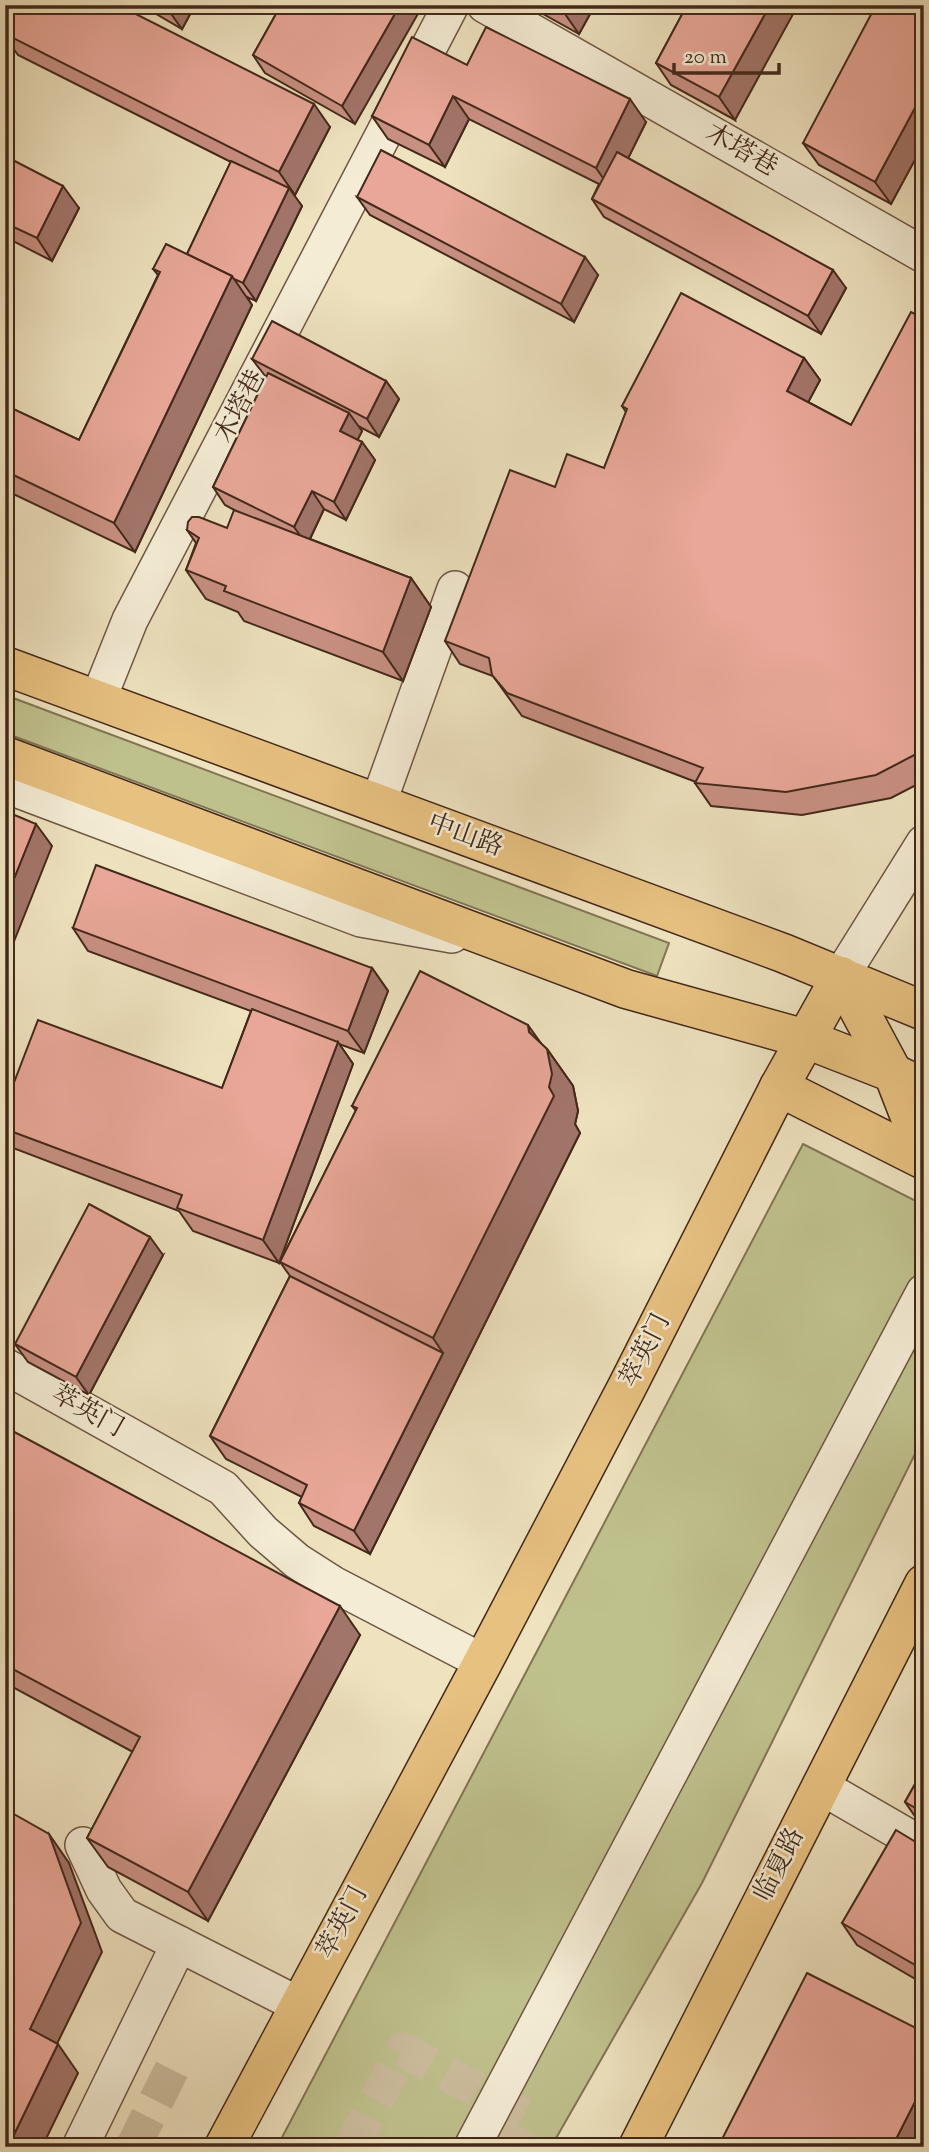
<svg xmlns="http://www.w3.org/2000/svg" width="929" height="2152" font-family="'Sorts Mill Goudy','Noto Serif SC',serif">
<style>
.green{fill:#bfc18d;stroke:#817554;stroke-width:2}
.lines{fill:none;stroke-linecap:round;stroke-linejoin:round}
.minor-tunnel{stroke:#ccbd9e;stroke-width:35;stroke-dasharray:35 18;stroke-linecap:butt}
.minor-casing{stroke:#6e5743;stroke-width:38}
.major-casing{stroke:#43291a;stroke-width:41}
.minor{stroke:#f4ecd5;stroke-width:35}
.major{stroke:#e7c180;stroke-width:38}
.wall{fill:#c89083;stroke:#43291a;stroke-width:2}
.shaded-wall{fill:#a2756a;stroke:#43291a;stroke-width:2}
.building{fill:#e8a798;stroke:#43291a;stroke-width:2}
.labels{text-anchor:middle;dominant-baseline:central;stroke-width:5;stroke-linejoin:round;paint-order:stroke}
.street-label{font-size:26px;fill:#43291a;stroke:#f4ecd5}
</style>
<rect width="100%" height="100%" fill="#eee2bf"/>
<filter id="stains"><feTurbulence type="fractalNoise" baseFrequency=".00286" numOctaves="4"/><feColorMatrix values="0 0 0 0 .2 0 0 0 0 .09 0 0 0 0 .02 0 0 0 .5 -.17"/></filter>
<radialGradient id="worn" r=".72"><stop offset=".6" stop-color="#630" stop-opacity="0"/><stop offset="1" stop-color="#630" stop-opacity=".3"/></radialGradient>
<g class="green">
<path d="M5,695l664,248 -12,33 -652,-243z"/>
<path d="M803,1144l121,61v231l-222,447 -151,264h-274z"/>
</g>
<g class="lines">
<g class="minor-tunnel">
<path d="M137,2147l-3,-2 38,-76"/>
<path d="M351,2147l52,-97 126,68 -15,29"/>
</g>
<g class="minor-casing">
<g id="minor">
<path d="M485,5l439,250"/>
<path d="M98,700l32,-80 321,-615"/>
<path d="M5,785l356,134 91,16"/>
<path d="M378,804l77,-215"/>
<path d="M841,976l83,-133"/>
<path d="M5,1366l218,122 40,44 34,29 36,23 150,78"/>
<path d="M820,1786l104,60"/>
<path d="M83,1845l21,45 18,25 177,90"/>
<path d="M80,2147l99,-203"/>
<path d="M472,2147l452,-855"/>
</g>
</g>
<g class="major-casing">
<g id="major">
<path d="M5,666l778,287 141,58"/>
<path d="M5,756l621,233 180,50 87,34 31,15"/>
<path d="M841,976l52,97 31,80"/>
<path d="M779,1087l145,73"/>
<path d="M224,2147l259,-485 144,-275 152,-300 62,-111"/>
<path d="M638,2147l286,-563"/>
</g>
</g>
<use href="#minor" class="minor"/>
<use href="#major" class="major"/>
</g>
<g class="wall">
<path d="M5,5h113l212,122 -35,68 -2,-1 9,12 -46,95 -9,-4 5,8 -117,247 -130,-62v-85l74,35 79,-165 -5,-6 34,-15 44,-92 -213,-107 -13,-18v-12l5,-9 -5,-6z"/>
<path d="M141,5h54l-13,24z"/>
<path d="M281,5l74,119 -90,-51 -12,-18z"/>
<path d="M527,5h68l-16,29z"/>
<path d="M687,5l48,115 -64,-35 -15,-22z"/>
<path d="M924,5v138l-33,61 -72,-39 -16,-22z"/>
<path d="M467,65l179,57 -18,36 218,130 -25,46 -217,-117 -12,-18 7,-15 -130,-65 -24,48 -57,-28 -16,-23z"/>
<path d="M5,156l74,52 -27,53 -47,-24z"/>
<path d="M357,197l241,78 -24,47 -204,-107z"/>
<path d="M924,318v463l-33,17 -89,17 -91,-9 -16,-23 1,-1 -174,-66 -29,-40 -33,-12 -15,-23 110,-154 49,-19 22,-56 -4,-6 182,-48 16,22 -12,22 43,23z"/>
<path d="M252,359l134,22 13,18 -20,38 -21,-11 4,5 -5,9 5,2 13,18 -29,60 -22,-11 -14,30 101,39 20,29 -28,74 -159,-60 -6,-9 -32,-13 -20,-29 10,-27 -9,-13 40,-2 11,-16 -13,-7 -12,-18 53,-110z"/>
<path d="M73,928l299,40 16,23 -24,62 -25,-9 14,20 -74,199 -86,-32 -14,-20 -166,-63 -8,-11v-31l217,-18 29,-77 -163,-60z"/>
<path d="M541,1044l6,5 26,37 5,25 -3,13 5,9 -210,421 -56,-28 -15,-23 3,-6 -76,-38 -16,-23 80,-160 -10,-14 76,-151 -4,-5z"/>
<path d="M163,1255l-74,140 -61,-33 -13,-18z"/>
<path d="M5,1427l355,208 -152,286 -100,-54 -21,-29 46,-86 -128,-69z"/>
<path d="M924,1768v59l-3,-2 -16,-23z"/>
<path d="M924,1847v137l-67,-39 -15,-22z"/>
</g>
<g class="shaded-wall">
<path d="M172,5h23l-13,24 -13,-18z"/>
<path d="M400,5h23l-68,119 -13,-18z"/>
<path d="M567,5h28l-16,29 -16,-23z"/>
<path d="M770,5h28l-63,115 -16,-23z"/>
<path d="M924,91v52l-33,61 -16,-22z"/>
<path d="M453,96l16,23 -24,48 -16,-22z"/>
<path d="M630,99l16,23 -34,69 -16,-23z"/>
<path d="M314,104l16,23 -35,68 -16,-23z"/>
<path d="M63,186l16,22 -27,53 -15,-23z"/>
<path d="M289,188l13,18 -46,95 -13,-18z"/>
<path d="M585,257l13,18 -24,47 -13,-18z"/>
<path d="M833,270l13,18 -25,46 -13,-18z"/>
<path d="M232,276l20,29 -117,247 -21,-29z"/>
<path d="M5,329l5,16 -5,12z"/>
<path d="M804,358l16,22 -18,34 -15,-23z"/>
<path d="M386,381l13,18 -20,38 -12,-18z"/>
<path d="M349,413l13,18 -9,18 -13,-18z"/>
<path d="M362,442l13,18 -29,60 -12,-18z"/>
<path d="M312,491l12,18 -17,36 -13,-18z"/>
<path d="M411,578l20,29 -28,74 -20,-29z"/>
<path d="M36,824l16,22 -47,118v-63z"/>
<path d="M372,968l16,23 -24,62 -16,-22z"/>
<path d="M528,1025l20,28 -1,-4 26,37 5,25 -3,13 5,9 -210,421 -16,-23 89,-178 -10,-15 116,-251 -20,-55z"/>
<path d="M338,1042l15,22 -74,199 -16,-23z"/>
<path d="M150,1237l13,18 -74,140 -13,-18z"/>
<path d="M340,1606l20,29 -152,286 -20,-29z"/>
<path d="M49,1834l20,29 33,89 -52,106 -20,-29z"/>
<path d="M58,2044l20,29 -36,74h-34z"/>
<path d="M924,2084v53l-5,10h-27z"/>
</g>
<g class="building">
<path d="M8,5h110l196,99 -35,68 -274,-138v-9l9,-17z"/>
<path d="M159,5h13l-3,6z"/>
<path d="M281,5h119l-58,101 -89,-51z"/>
<path d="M552,5h15l-4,6z"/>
<path d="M687,5h83l-51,92 -63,-34z"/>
<path d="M876,5h48v86l-49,91 -72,-39z"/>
<path d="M486,27l144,72 -34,69 -143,-72 -24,49 -57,-29 40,-79 55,28z"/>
<path d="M381,150l204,107 -24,47 -204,-107z"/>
<path d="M617,152l216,118 -25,46 -216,-117z"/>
<path d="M5,156l58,30 -26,52 -32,-15z"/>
<path d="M231,161l58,27 -46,95 -9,-4 -2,-3 -45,-22z"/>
<path d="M166,244l66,32 -118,247 -109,-52v-66l74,35 81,-168 -7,-3z"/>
<path d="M681,293l123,65 -17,33 64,34 60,-113 13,6v432l-48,25 -90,17 -91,-9 8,-15 -196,-75 -15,-18 -3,-17 -44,-17 65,-171 45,17 12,-33 37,14 23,-59 -5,-3z"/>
<path d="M272,321l114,60 -19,38 -115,-60z"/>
<path d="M268,373l81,40 -9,18 22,11 -28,60 -22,-11 -18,36 -81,-40z"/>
<path d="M234,510l177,68 -28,74 -159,-61 2,-5 -40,-16 13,-32 -12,-8 1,-8 4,-5h7l28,11z"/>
<path d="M5,811l31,13 -31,77z"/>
<path d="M96,865l276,103 -24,63 -275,-103z"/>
<path d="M420,971l108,54 1,7 18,17 5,25 -3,13 5,9 -121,242 -153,-76 77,-154 -5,-2z"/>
<path d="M252,1009l86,33 -75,198 -86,-32 5,-13 -177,-66v-23l33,-86 184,68z"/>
<path d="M89,1204l61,33 -74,140 -61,-33z"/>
<path d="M290,1276l153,77 -89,178 -55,-28 8,-18 -97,-49z"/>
<path d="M5,1427l335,179 -152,286 -101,-54 53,-101 -135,-72z"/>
<path d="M924,1768v45l-19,-11z"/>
<path d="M5,1809l44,25 32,89 -51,106 28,15 -50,103h-3z"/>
<path d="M896,1830l28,17v123l-82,-47z"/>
<path d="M807,1973l117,59v52l-32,63h-174z"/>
</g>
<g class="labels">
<g class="street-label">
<text transform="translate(741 151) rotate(30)">木塔巷</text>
<text transform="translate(241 407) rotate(-62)">木塔巷</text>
<text transform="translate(465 836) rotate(20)">中山路</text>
<text transform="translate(646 1351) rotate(-63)">萃英门</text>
<text transform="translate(87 1412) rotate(29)">萃英门</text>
<text transform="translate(780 1865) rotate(-63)">临夏路</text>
<text transform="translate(343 1923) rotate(-62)">萃英门</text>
</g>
</g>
<rect width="929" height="2152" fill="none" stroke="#eee2bf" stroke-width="28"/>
<rect x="7" y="7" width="915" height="2138" fill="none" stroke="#43291a" stroke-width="3.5"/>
<rect x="14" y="14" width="901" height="2124" fill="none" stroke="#43291a" stroke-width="2"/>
<path d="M674 63v10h105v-10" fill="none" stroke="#43291a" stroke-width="3.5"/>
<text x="684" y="63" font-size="21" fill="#43291a" stroke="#f4ecd5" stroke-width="5" paint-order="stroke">20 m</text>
<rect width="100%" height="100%" filter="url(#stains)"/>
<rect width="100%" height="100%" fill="url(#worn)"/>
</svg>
